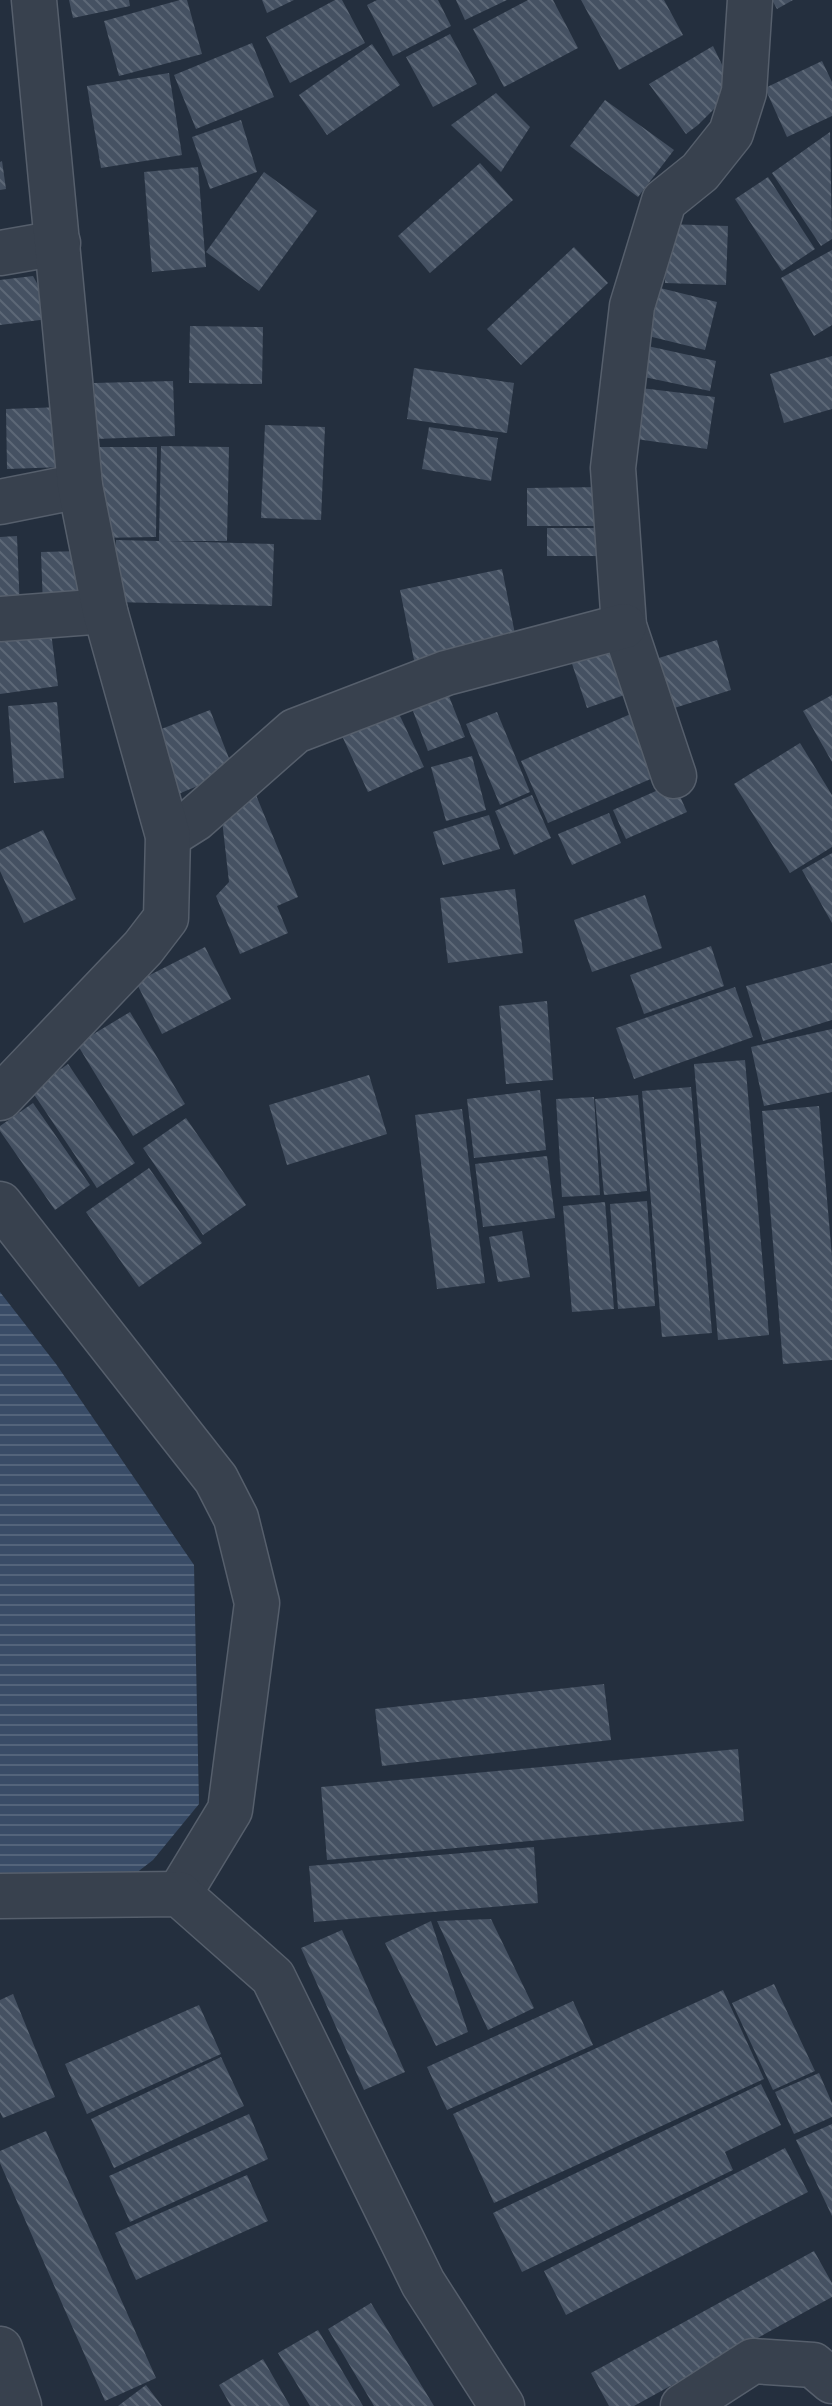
<svg xmlns="http://www.w3.org/2000/svg" width="832" height="2406" font-family="'Source Sans 3',sans-serif">
<style>
.water{fill:url(#water-rules)}
.building{fill:url(#building-back-hatch)}
.lines{fill:none;stroke-linecap:round;stroke-linejoin:round}
.minor-casing{stroke:#565f6c;stroke-width:47}
.minor{stroke:#38414e;stroke-width:44}
</style>
<defs>
<pattern id="water-rules" width="6" height="5" patternUnits="userSpaceOnUse" patternTransform="scale(2)"><rect width="6" height="5" fill="#394c67"/><path d="M0 2.5h6" fill="none" stroke="#53647b"/></pattern>
<pattern id="building-back-hatch" width="6" height="6" patternUnits="userSpaceOnUse" patternTransform="scale(2)"><rect width="6" height="6" fill="#455162"/><path d="M-1 5l2 2M0 0l6 6M5-1l2 2" fill="none" stroke="#5d6877"/></pattern>
</defs>
<rect width="100%" height="100%" fill="#242f3e"/>
<path class="water" d="M0,1292l56,72 138,201 5,239 -46,56 -35,27 -118,7z"/>
<g class="building">
<path d="M69,0h60l1,6 -57,12z"/>
<path d="M180,0h7l15,54 -83,22 -15,-55z"/>
<path d="M262,0h32l-27,13z"/>
<path d="M335,0h7l23,43 -75,40 -24,-46z"/>
<path d="M377,0h61l13,26 -58,30 -26,-51z"/>
<path d="M456,0h51l-42,20z"/>
<path d="M528,0h25l25,48 -74,39 -31,-58z"/>
<path d="M581,0h83l19,35 -64,35z"/>
<path d="M772,0h21l-16,9z"/>
<path d="M450,34l27,50 -44,23 -27,-50z"/>
<path d="M252,43l22,54 -78,32 -22,-54z"/>
<path d="M372,44l28,41 -73,50 -28,-40z"/>
<path d="M713,46l13,27v12l-8,20 -20,20 -12,9 -37,-50z"/>
<path d="M822,61l10,21v34l-45,21 -22,-49z"/>
<path d="M169,73l13,82 -81,13 -14,-82z"/>
<path d="M496,93l34,34 -29,45 -50,-47z"/>
<path d="M605,100l69,50 -36,47 -68,-51z"/>
<path d="M241,120l16,52 -47,17 -18,-52z"/>
<path d="M830,132l2,107 -11,7 -49,-73z"/>
<path d="M2,161l4,28 -6,1v-28z"/>
<path d="M480,163l33,37 -83,73 -32,-37z"/>
<path d="M198,167l8,100 -54,5 -8,-100z"/>
<path d="M264,172l53,39 -58,80 -53,-39z"/>
<path d="M768,177l47,72 -33,22 -47,-72z"/>
<path d="M667,224l61,2 -2,59 -61,-2z"/>
<path d="M574,247l34,36 -87,82 -34,-36z"/>
<path d="M832,250v75l-18,11 -33,-58z"/>
<path d="M33,276l23,42 -56,7v-45z"/>
<path d="M652,286l65,16 -12,48 -65,-16z"/>
<path d="M190,326l73,1 -1,57 -73,-1z"/>
<path d="M643,345l73,16 -6,30 -80,-17z"/>
<path d="M832,356v53l-48,14 -14,-49z"/>
<path d="M414,368l100,15 -7,50 -100,-14z"/>
<path d="M173,381l2,55 -79,3 -2,-56z"/>
<path d="M641,388l74,9 -8,52 -71,-10z"/>
<path d="M62,407l2,60 -57,2 -1,-60z"/>
<path d="M265,425l60,2 -4,93 -60,-2z"/>
<path d="M429,427l69,11 -7,43 -69,-12z"/>
<path d="M161,446l68,1 -2,94h-61l108,3 -2,62 -158,-4 2,-62 43,1z"/>
<path d="M96,447h61l-1,90 -60,1z"/>
<path d="M603,487v39h-76v-38z"/>
<path d="M547,528h55l-1,28h-54z"/>
<path d="M17,536l3,75h-20v-74z"/>
<path d="M82,551l1,55 -40,1 -2,-55z"/>
<path d="M502,569l16,80 -102,21 -16,-80z"/>
<path d="M49,617l9,69 -58,8v-70z"/>
<path d="M620,635l19,55 -52,18 -19,-56z"/>
<path d="M717,640l14,50 -66,21 -16,-50z"/>
<path d="M443,681l22,56 -37,14 -21,-56z"/>
<path d="M832,695v67l-29,-51z"/>
<path d="M392,699l32,68 -56,25 -31,-67z"/>
<path d="M57,702l7,76 -50,5 -6,-77z"/>
<path d="M210,710l24,61 -63,26 -25,-62z"/>
<path d="M497,712l33,80 -30,13 -34,-81z"/>
<path d="M633,713l27,62 -112,48 -27,-62z"/>
<path d="M800,743l32,52v52l-42,26 -56,-89z"/>
<path d="M472,756l14,54 -40,11 -15,-54z"/>
<path d="M674,783l13,29 -61,27 -13,-29z"/>
<path d="M256,795l42,102 -21,9 11,27 -48,21 -24,-58 13,-14 -8,-71z"/>
<path d="M532,795l19,43 -37,17 -19,-44z"/>
<path d="M609,813l12,30 -49,22 -14,-31z"/>
<path d="M489,815l11,34 -57,16 -10,-33z"/>
<path d="M43,830l33,69 -52,24 -24,-52v-21z"/>
<path d="M832,853v70l-30,-53z"/>
<path d="M515,889l8,64 -75,10 -8,-65z"/>
<path d="M645,895l17,53 -70,24 -18,-52z"/>
<path d="M711,946l13,40 -80,28 -14,-39z"/>
<path d="M205,947l26,52 -69,35 -26,-52z"/>
<path d="M832,963v57l-69,21 -17,-55z"/>
<path d="M735,987l18,50 -119,42 -18,-51z"/>
<path d="M547,1001l6,79 -47,4 -7,-78z"/>
<path d="M130,1012l55,92 -52,32 -56,-92z"/>
<path d="M832,1029v63l-68,14 -13,-59z"/>
<path d="M745,1060l24,275 -51,5 -24,-276z"/>
<path d="M68,1064l67,99 -38,25 -66,-98z"/>
<path d="M369,1075l18,59 -100,31 -18,-60z"/>
<path d="M691,1087l21,246 -50,4 -20,-246z"/>
<path d="M540,1090l6,60 -72,8 -7,-59z"/>
<path d="M638,1095l9,96 -43,4 -9,-96z"/>
<path d="M594,1097l6,98 -38,2 -6,-98z"/>
<path d="M33,1103l57,82 -35,25 -55,-79v-5z"/>
<path d="M819,1106l13,151v103l-49,4 -21,-253z"/>
<path d="M462,1109l23,174 -48,6 -22,-174z"/>
<path d="M186,1118l60,87 -43,30 -60,-87z"/>
<path d="M547,1156l8,62 -72,9 -8,-63z"/>
<path d="M149,1168l53,75 -63,44 -53,-75z"/>
<path d="M647,1201l8,105 -37,3 -8,-105z"/>
<path d="M605,1202l9,107 -42,3 -9,-106z"/>
<path d="M522,1231l8,46 -32,5 -9,-45z"/>
<path d="M604,1684l7,56 -229,26 -7,-57z"/>
<path d="M738,1749l6,72 -417,39 -6,-73z"/>
<path d="M534,1847l4,56 -224,19 -5,-56z"/>
<path d="M491,1919l43,89 -46,22 -51,-109z"/>
<path d="M431,1921l37,111 -32,14 -51,-103z"/>
<path d="M342,1930l63,142 -41,18 -63,-142z"/>
<path d="M774,1984l41,87 -42,19 -41,-87z"/>
<path d="M723,1990l41,89 -270,124 -41,-89z"/>
<path d="M13,1994l42,103 -52,21 -3,-6v-112z"/>
<path d="M573,2001l20,44 -146,65 -20,-43z"/>
<path d="M199,2005l22,49 -134,60 -22,-50z"/>
<path d="M221,2057l23,49 -130,62 -23,-49z"/>
<path d="M819,2073l13,30v14l-38,17 -19,-42z"/>
<path d="M761,2084l20,41 -56,27 8,18 -211,102 -29,-59z"/>
<path d="M249,2114l19,45 -138,63 -21,-46z"/>
<path d="M832,2124v92l-36,-76z"/>
<path d="M46,2131l110,247 -51,23 -105,-238v-12z"/>
<path d="M785,2148l23,44 -242,123 -22,-44z"/>
<path d="M247,2175l21,46 -132,59 -21,-47z"/>
<path d="M814,2251l18,32v14l-198,109h-25l-18,-33z"/>
<path d="M371,2303l63,103h-60l-46,-77z"/>
<path d="M318,2330l45,76h-53l-32,-53z"/>
<path d="M263,2359l27,47h-59l-12,-21z"/>
<path d="M146,2385l16,21h-44z"/>
</g>
<g class="lines">
<g class="minor-casing">
<g id="minor">
<path d="M0,253l58,-10"/>
<path d="M0,502l80,-16"/>
<path d="M0,619l105,-8"/>
<path d="M674,776l-50,-150 -11,-158 19,-162 32,-105 36,-29 31,-39 13,-41 6,-92"/>
<path d="M168,836l27,-17 100,-88 151,-58 178,-47"/>
<path d="M0,1098l143,-150 23,-30 2,-82 -63,-225 -25,-125 -46,-486"/>
<path d="M0,1204l216,275 20,39 21,85 -27,207 -51,84"/>
<path d="M0,1896l179,-2 94,83 150,306 79,123"/>
<path d="M0,2349l19,57"/>
<path d="M683,2406l70,-45 60,4 19,16"/>
</g>
</g>
<use href="#minor" class="minor"/>
</g>
</svg>
